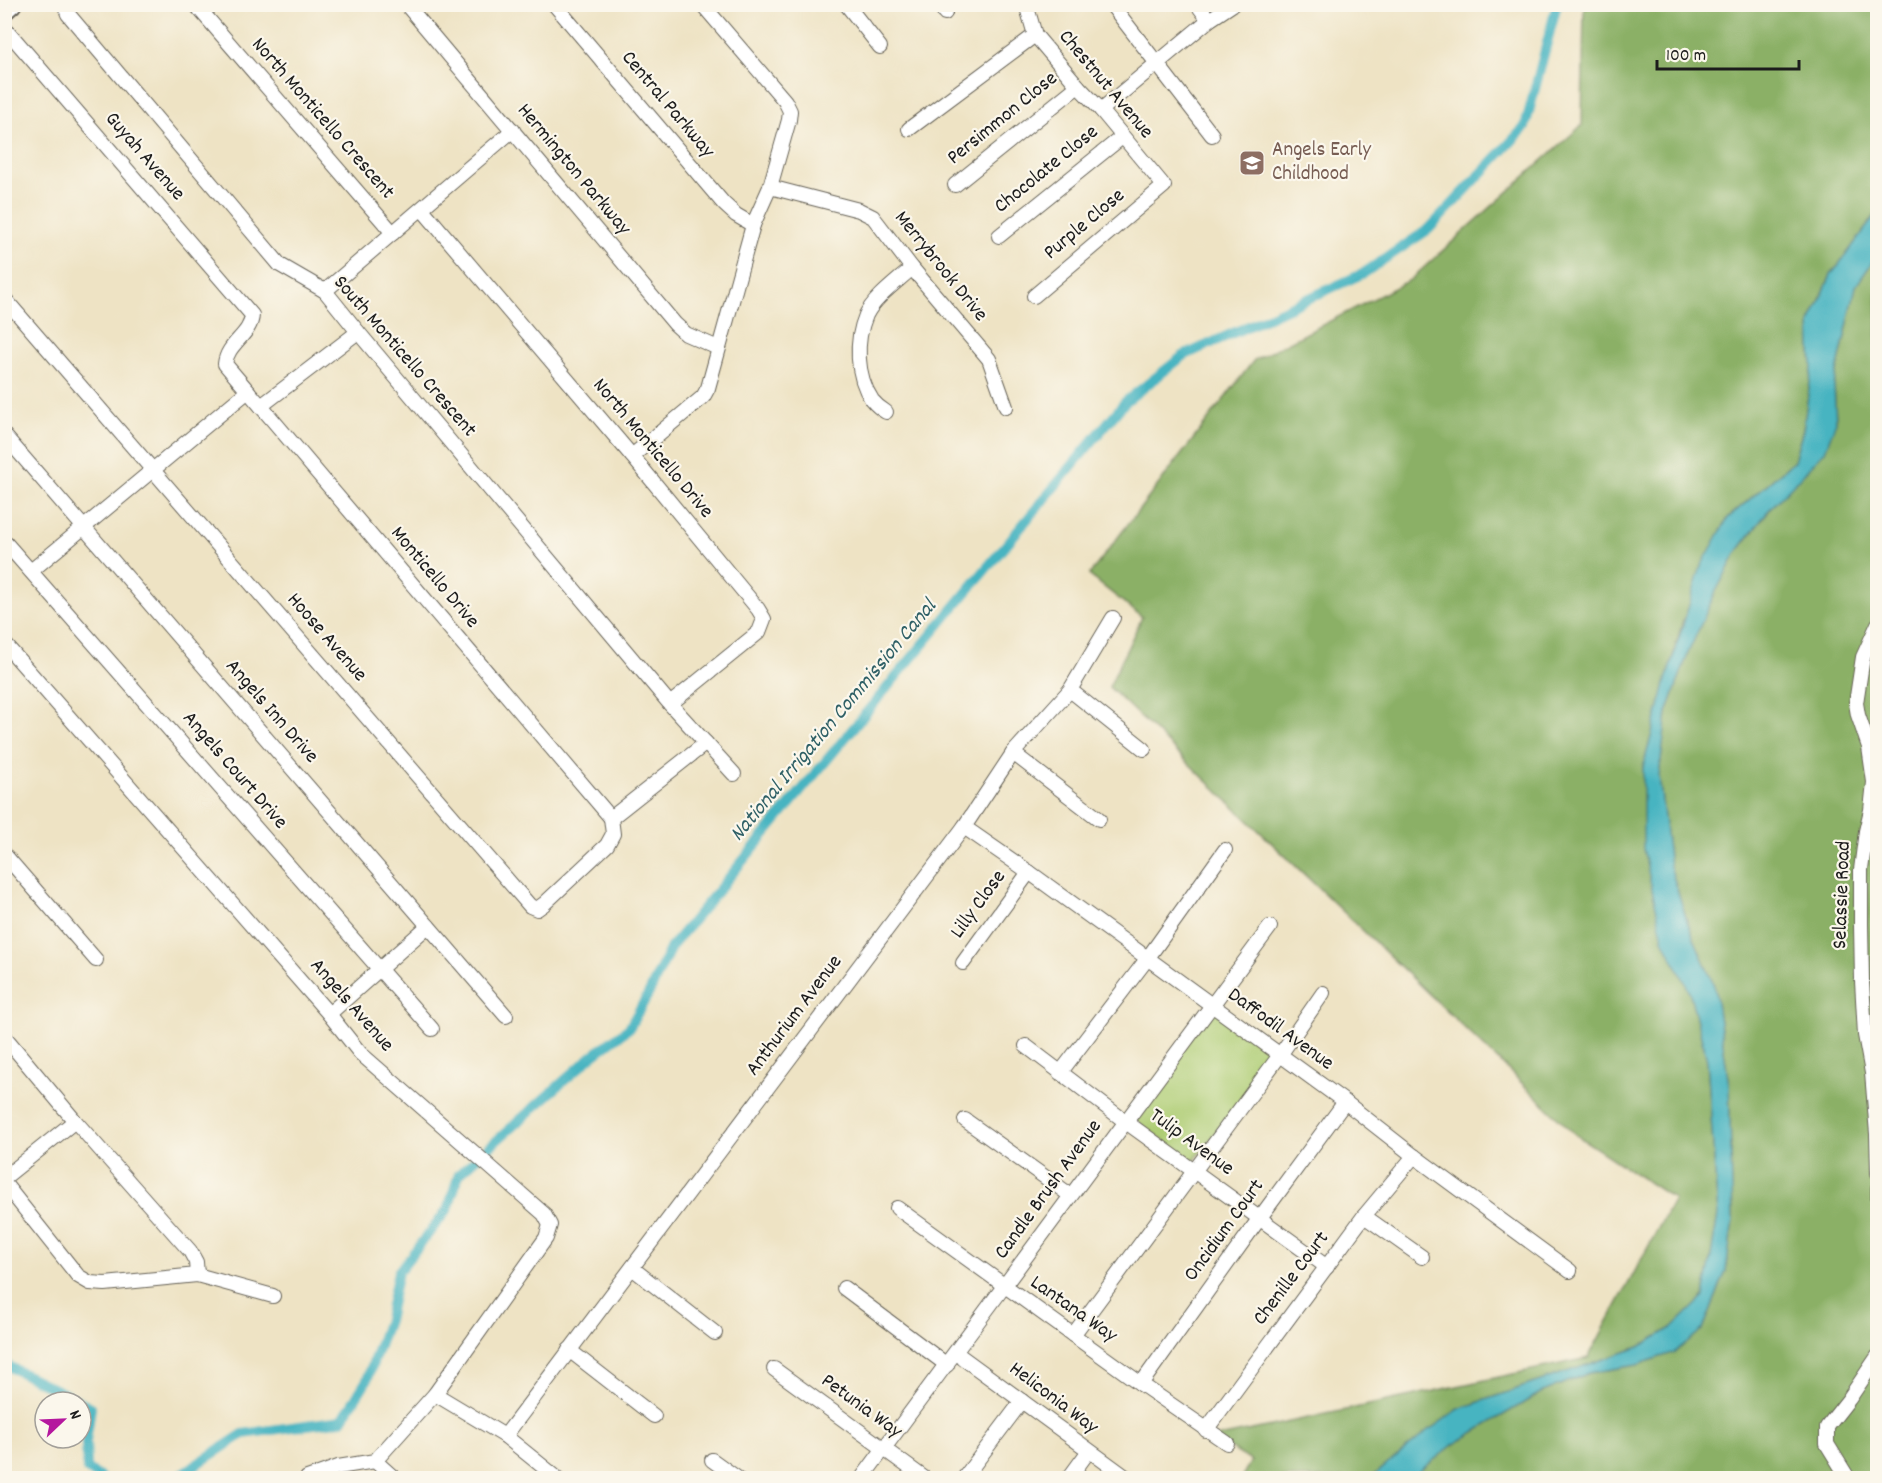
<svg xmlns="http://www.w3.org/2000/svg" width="1882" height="1483" font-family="Dekko,sans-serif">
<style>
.green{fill:#afcd74;stroke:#667448;stroke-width:1.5}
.forest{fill:#8bb066;stroke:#546641;stroke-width:1.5}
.water{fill:#46b4c1;stroke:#31686e;stroke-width:1.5}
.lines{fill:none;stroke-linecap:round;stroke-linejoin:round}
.canal{stroke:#46b4c1;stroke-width:10}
.minor-casing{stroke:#666257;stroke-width:16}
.major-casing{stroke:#666257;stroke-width:20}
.minor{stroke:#fff;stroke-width:14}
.major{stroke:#fff;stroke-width:16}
.labels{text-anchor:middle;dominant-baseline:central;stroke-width:4.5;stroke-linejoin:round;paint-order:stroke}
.street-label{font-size:21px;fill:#1c1c1c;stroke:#fbf7ec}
.education-label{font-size:21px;fill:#785e54;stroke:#fbf7ec;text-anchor:start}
.water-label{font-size:22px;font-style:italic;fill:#2f6066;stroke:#fbf7ec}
</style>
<rect width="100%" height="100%" fill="#fbf7ec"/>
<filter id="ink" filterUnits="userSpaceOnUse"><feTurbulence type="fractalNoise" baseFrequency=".0167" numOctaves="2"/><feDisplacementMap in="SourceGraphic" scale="12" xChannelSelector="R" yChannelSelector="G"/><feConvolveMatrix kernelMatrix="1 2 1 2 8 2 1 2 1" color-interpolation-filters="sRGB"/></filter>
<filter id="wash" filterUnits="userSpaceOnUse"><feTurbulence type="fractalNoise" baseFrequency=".008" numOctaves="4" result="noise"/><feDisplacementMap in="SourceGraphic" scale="24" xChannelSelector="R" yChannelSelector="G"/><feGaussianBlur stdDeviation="1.35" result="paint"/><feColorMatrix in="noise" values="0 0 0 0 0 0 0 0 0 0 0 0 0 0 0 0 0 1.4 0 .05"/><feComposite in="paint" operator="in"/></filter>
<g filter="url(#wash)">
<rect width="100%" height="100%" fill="#eee3c4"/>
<path class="green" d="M1214,1005l63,47 -84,110 -61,-44z"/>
<g class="forest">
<path d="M1584,5h293v208l-46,62 -21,48 2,46 -9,61 -9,31 -66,57 -46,105 -39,144 20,172 26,51 18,70 11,155 -14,82 -32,31 -33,19 -180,62 -30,21 -58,48h-130l10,-17 -37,-23 374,-80 86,-159 -98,-64 -467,-448 33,-70 -53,-42 165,-215 156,-80 172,-155z"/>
<path d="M1877,255v1223h-466l43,-34 88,-52 47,-19 48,-8 66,-36 23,-58 7,-51 -4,-135 -14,-97 -27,-64 -18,-58 -11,-90 8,-63 21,-60 27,-60 22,-41 99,-130 -2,-37 22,-99z"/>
</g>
<path class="water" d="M1877,213v42l-21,31 -22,99 2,37 -11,29 -57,60 -31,41 -22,41 -27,60 -21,60 -8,63 11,90 18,58 27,64 14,97 4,135 -7,51 -23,58 -28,23 -38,13 -48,8 -47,19 -88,52 -43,34h-40l58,-48 30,-21 180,-62 33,-19 32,-31 14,-82 -11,-155 -18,-70 -26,-51 -20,-90v-82l23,-87 35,-114 27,-48 66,-57 9,-31 9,-61 -2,-46 21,-48z"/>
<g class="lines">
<g class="canal">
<path d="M4,1364l87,43 -5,34 1,28 14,9"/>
<path d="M176,1478l67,-44 99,-14 25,-40 21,-60 10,-48 50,-63 11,-35 133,-118 37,-28 21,-37 21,-44 454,-545 58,-46 181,-83 65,-44 96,-102 32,-123"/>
</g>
</g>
</g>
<g filter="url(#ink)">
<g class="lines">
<g class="minor-casing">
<g id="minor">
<path d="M67,4l-2,2 3,8 212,251 45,26 33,41 312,372 64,70"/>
<path d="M195,4l198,229"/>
<path d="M406,4l269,320 11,10 32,14"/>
<path d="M554,4l170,200 12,11 17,10"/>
<path d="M846,4l34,43"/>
<path d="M939,4l6,9"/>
<path d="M1026,4l9,31 43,51 23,24 63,76 -130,110"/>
<path d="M1111,4l101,131"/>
<path d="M1197,4l12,16"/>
<path d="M4,27l248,288c-1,20 -25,28 -27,49l386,454"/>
<path d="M1101,110l108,-90 24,-16"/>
<path d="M909,129l126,-94"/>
<path d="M955,185l123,-99"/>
<path d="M770,187l89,23 14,7 39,51 77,91 17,48"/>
<path d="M422,209l210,247 126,153 6,10 -5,13 -89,72"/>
<path d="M999,236l123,-99"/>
<path d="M325,291l188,-161"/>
<path d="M4,298l526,608 7,3 7,-5 63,-59 6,-11 -2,-16"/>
<path d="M261,406l97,-74"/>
<path d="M886,412c-5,-3 -10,-7 -14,-12 -16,-24 -17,-59 -6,-85 8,-17 32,-34 46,-47"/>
<path d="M4,435l502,581"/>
<path d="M632,456l71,-59 5,-9 45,-163 17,-38 19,-67 1,-9 -5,-10 -83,-97"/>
<path d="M4,541l428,488"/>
<path d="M31,571l217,-180"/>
<path d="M1878,624l-15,33 -7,46 2,12 11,32 5,35 -3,28 -5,21 -5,39v54l1,57 3,54 7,38 5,61 1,39"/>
<path d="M4,643l325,371 31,39 184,161 6,11 -4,13 -111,156 -60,67 -37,6 -31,11"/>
<path d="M1070,690l74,59"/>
<path d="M1013,753l86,66"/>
<path d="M611,818l95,-75"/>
<path d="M964,827l65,45 316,230 69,54 156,115"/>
<path d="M4,854l92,106"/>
<path d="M963,963l66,-91"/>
<path d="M329,1014l99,-88"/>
<path d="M4,1036l71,85 115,130 6,11 1,13"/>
<path d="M1026,1046l100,76 201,145"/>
<path d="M1060,1073l87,-114 78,-109"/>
<path d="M965,1120l105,75"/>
<path d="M4,1178l71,-57"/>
<path d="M4,1183l74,93 12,7 15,1 92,-9 76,21"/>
<path d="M1878,1188v61"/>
<path d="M897,1208l244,176 86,59"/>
<path d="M1364,1216l58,41"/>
<path d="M632,1268l83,65"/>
<path d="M844,1288l103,77"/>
<path d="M1073,1335l207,-280 43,-62"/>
<path d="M569,1350l85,66"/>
<path d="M956,1353l171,125"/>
<path d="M774,1369l150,109"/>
<path d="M1141,1384l118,-165 86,-117"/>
<path d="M435,1394l70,42 52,42"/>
<path d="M1206,1430l158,-214 50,-60"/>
<path d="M505,1436l459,-609 49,-74 57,-63 43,-72"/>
<path d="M712,1460l25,18"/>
<path d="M375,1461l19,17"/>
<path d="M862,1478l408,-551"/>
<path d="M964,1478l58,-77"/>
<path d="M1069,1478l19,-26"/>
<path d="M1848,1478l-21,-34v-17l22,-28 29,-43"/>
</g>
</g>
<g class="major-casing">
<path id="major" d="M4,12l9,-8"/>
</g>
<use href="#minor" class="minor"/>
<use href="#major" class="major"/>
</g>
</g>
<defs>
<g id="school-square" transform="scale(1.35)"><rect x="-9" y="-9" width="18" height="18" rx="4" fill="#8d6e63" stroke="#fbf7ec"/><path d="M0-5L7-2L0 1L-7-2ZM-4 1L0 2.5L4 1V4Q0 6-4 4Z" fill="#fff"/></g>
</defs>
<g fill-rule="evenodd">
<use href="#school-square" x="1252" y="163"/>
</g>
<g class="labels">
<g class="street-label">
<text transform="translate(1105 85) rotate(50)">Chestnut Avenue</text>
<text transform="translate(667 105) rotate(50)">Central Parkway</text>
<text transform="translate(322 119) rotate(49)">North Monticello Crescent</text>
<text transform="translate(1003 119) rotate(-39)">Persimmon Close</text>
<text transform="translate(144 157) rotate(49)">Guyah Avenue</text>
<text transform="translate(573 170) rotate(50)">Hermington Parkway</text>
<text transform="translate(1047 170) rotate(-39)">Chocolate Close</text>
<text transform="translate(1085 225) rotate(-40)">Purple Close</text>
<text transform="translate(940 267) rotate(51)">Merrybrook Drive</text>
<text transform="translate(404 357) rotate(49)">South Monticello Crescent</text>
<text transform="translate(652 449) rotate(50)">North Monticello Drive</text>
<text transform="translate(434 578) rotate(50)">Monticello Drive</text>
<text transform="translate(326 638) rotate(49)">Hoose Avenue</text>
<text transform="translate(271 712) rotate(49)">Angels Inn Drive</text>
<text transform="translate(234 771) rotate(49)">Angels Court Drive</text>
<text transform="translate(1843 895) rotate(-88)">Selassie Road</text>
<text transform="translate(979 905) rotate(-54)">Lilly Close</text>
<text transform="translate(351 1006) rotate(49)">Angels Avenue</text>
<text transform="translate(795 1016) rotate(-53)">Anthurium Avenue</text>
<text transform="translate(1280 1030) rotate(36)">Daffodil Avenue</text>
<text transform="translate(1191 1143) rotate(36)">Tulip Avenue</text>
<text transform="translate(1049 1190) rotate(-54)">Candle Brush Avenue</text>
<text transform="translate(1225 1231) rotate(-54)">Oncidium Court</text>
<text transform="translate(1292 1279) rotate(-53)">Chenille Court</text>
<text transform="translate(1073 1310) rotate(35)">Lantana Way</text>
<text transform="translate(1053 1399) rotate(37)">Heliconia Way</text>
<text transform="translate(861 1407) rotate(36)">Petunia Way</text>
</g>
<g class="education-label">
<text x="1272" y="151">Angels Early<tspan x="1272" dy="24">Childhood</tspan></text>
</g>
<g class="water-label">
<text transform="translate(834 721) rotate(-50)">National Irrigation Commission Canal</text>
</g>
</g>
<rect width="1882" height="1483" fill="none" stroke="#fbf7ec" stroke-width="24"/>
<g transform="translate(63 1420) rotate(67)"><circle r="28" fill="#fbf7ec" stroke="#a29f99" stroke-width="1.5"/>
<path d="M0-4.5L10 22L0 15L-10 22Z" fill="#b5179e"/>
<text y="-9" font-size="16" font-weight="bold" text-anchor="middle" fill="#1c1c1c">N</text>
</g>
<path d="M1657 60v9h142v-9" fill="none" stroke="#1c1c1c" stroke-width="3"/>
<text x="1666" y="60" font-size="18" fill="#1c1c1c" stroke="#fbf7ec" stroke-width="4.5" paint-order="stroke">100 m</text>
</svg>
